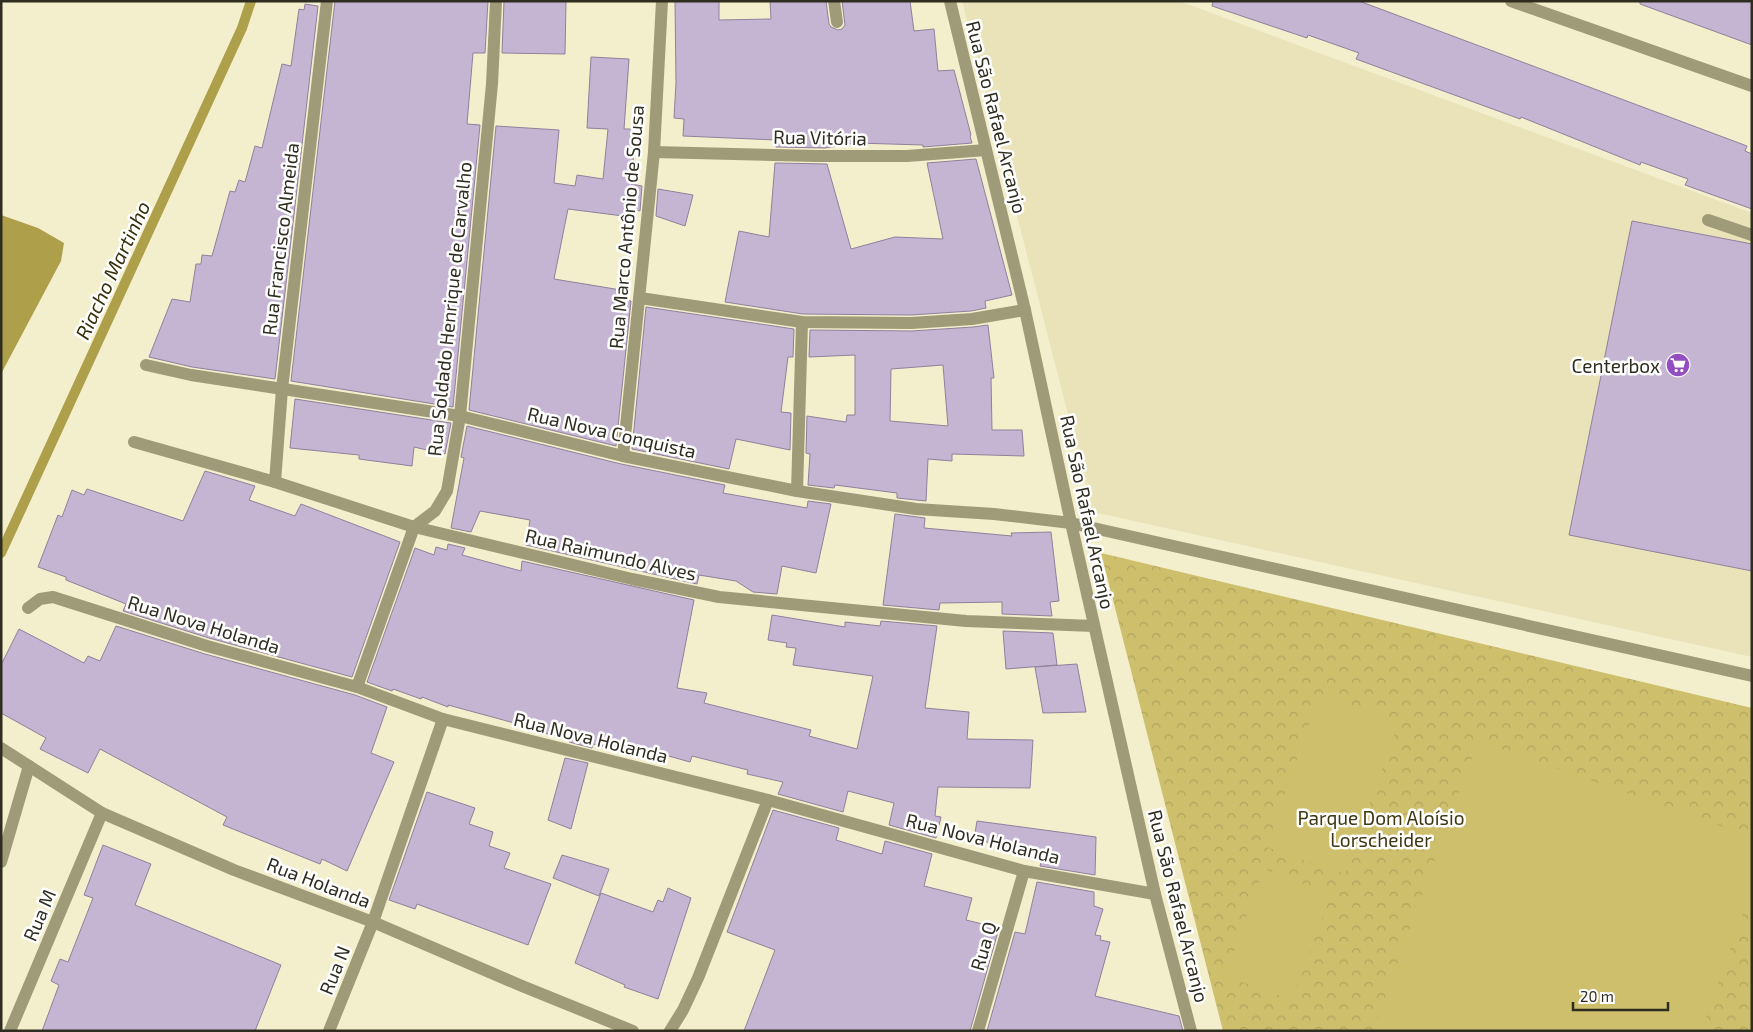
<svg xmlns="http://www.w3.org/2000/svg" width="1753" height="1032" font-family="'Exo 2',sans-serif">
<style>
.built{fill:#eae3b9}
.park{fill:url(#park-crowns)}
.pitch{fill:#cebf6d}
.water{fill:#ae9f4b}
.lines{fill:none;stroke-linecap:round;stroke-linejoin:round}
.stream{stroke:#ae9f4b;stroke-width:10}
.building{fill:#c5b5d3;stroke:#90809c;fill-rule:evenodd}
.minor{stroke:#9f9a78;stroke-width:12}
.labels{text-anchor:middle;dominant-baseline:central;stroke-width:5;stroke-linejoin:round;paint-order:stroke}
.street-label{font-size:19px;fill:#2f2d20;stroke:#fff}
.poi-label{font-size:19px;fill:#2f2d20;stroke:#fff;text-anchor:end}
.park-label{font-size:19px;fill:#3e3712;stroke:#fff}
.water-label{font-size:20px;font-style:italic;fill:#362f09;stroke:#fff}
</style>
<defs>
<pattern id="park-crowns" width="20" height="18" patternUnits="userSpaceOnUse" patternTransform="scale(1.25)"><rect width="20" height="18" fill="#cebf6d"/><path d="M2 6a3 3 0 1 1 6 0M12 15a3 3 0 1 1 6 0" fill="none" stroke="#b1a45e"/></pattern>
</defs>
<rect width="100%" height="100%" fill="#f3eecc"/>
<path class="built" d="M962,1h217l573,212v444l-659,-145z"/>
<path class="park" d="M1101,553l651,155v323h-529z"/>
<g class="pitch">
<path d="M1320,694l79,28 -54,152 -79,-27z"/>
<path d="M1478,741l274,96v52l-51,142h-328z"/>
<path d="M1264,869l67,25 -39,106 -67,-24z"/>
</g>
<path class="water" d="M1,215l37,13 26,15 -3,18 -60,113z"/>
<g class="lines">
<path class="stream" d="M1,553l241,-525 9,-27"/>
</g>
<g class="building">
<path d="M335,1h153l-3,52h-12l-6,71 13,1 -27,282 -162,-26z"/>
<path d="M504,1h62l-1,53 -63,-1z"/>
<path d="M675,1h44v19l52,-1 -1,-18h56l3,23 2,3 7,3 4,-1 3,-4 -3,-24h68l4,30 20,-2 4,42 16,-1 17,65 -1,1 2,7 -49,4v-2l-67,-2 -31,5 -49,-1v-7l-93,-4 1,-17 -10,-1 2,-35z"/>
<path d="M1213,1h146l388,145 -2,5 7,3v55l-67,-24 3,-6 -47,-17 -1,3 -119,-48 -1,2 -164,-60 3,-6 -51,-18 -1,3 -95,-32z"/>
<path d="M1640,1h112v44l-112,-41z"/>
<path d="M305,4l13,2 -43,373 -83,-12 -43,-10 23,-58 18,3 6,-38h5l1,-9 10,1 18,-65 5,1 4,-12 6,2 10,-36 7,2 20,-84 9,2 8,-57 5,1z"/>
<path d="M591,57l38,2 -5,70h12l-5,55 11,2 -2,25 -16,-5 -1,10 -55,-7 -14,70 67,11 -1,8 11,3 -15,145 -147,-36 27,-284 63,4 -5,53 21,3 2,-11 26,4 5,-50 -21,-1z"/>
<path d="M976,159l36,136 -27,6 1,7 -15,3 -60,4 -108,-1 -78,-12 14,-71 30,6 6,-74 52,1 24,85 44,-12 48,2 -16,-76z"/>
<path d="M658,189l35,6 -8,31 -29,-10z"/>
<path d="M1632,221l120,23v327l-183,-36z"/>
<path d="M646,307l148,22 -1,28h-5l-7,55 10,1 -1,37 -54,-11 -7,30 -97,-20z"/>
<path d="M988,325l6,53h-3l1,52h30l2,26 -72,-2v7l-24,-2 -2,42 -29,-3v-5l-62,-8 -1,3 -26,-3 2,-31 -4,-1 1,-37 39,6 1,-7h8v-60l-46,2 1,-27 102,1 61,-4zM943,365l5,61 -58,-5 1,-52z"/>
<path d="M295,399l156,24 -6,31 -31,-7 -2,19 -53,-7v-4l-69,-7z"/>
<path d="M467,426l154,38 104,21 -2,8 84,15 1,-7 23,3 -15,69 -34,-7 -5,28 -24,-2 -17,-11 -37,-6 -2,9 -171,-39 4,-25 -50,-9 -9,21 -20,-4 13,-70 -3,-1z"/>
<path d="M205,471l50,15 -6,14 46,16 6,-12 99,38 -48,135 -143,-39 -86,-27 3,-7 -60,-24v-3l-28,-10 20,-52 4,2 10,-27 12,5 3,-6 96,32z"/>
<path d="M895,514l30,4 -1,10 88,8 -1,-3 40,-1 8,69 -9,1 2,14 -50,-2v-12l-62,1 -1,7 -56,-5z"/>
<path d="M448,544l17,4 -3,7 59,16 1,-10 172,39 -17,88 30,5 -3,10 107,27 -2,6 48,13 16,-73 -80,-11 3,-17 -10,-1 1,-4 -19,-3 4,-25 73,12v-5l35,4 1,-5 56,5 -12,82 44,4 -2,27 66,1 -3,48 -92,-1 -3,29 6,1 -5,21 -47,-13 5,-22 -46,-12 -5,21 -65,-18 5,-12 -36,-8 1,-4 -56,-14 -2,6 -32,-9 -2,5 -63,-14 -1,4 -23,-6 1,-3 -31,-7 1,-2 -92,-25v2l-26,-10 -1,2 -28,-10 -1,2 -25,-9 48,-134 19,7 2,-8 11,3z"/>
<path d="M116,626l89,28 150,41 32,12 -16,46 23,9 -47,109 -25,-12 -2,5 -97,-39 4,-8 -127,-68 -12,24 -48,-24 6,-11 -45,-25v-48l18,-36 65,34 4,-7 12,5z"/>
<path d="M1003,631l50,2 4,32 -51,4z"/>
<path d="M1077,664l9,48 -43,1 -8,-46z"/>
<path d="M565,758l23,5 -17,66 -23,-9z"/>
<path d="M427,792l48,16 -6,16 24,8 -4,14 21,7 -6,15 47,16 -23,61 -111,-41 -2,5 -26,-9z"/>
<path d="M773,810l66,18 -3,12 46,14 3,-13 47,13 -8,32 48,12 -6,22 33,8 -29,103h-226l31,-81 -48,-18z"/>
<path d="M977,821l119,16 -1,38 -55,-9 3,-11 -69,-16z"/>
<path d="M103,845l48,19 -16,41 146,60 -26,66h-213l17,-46 -8,-4 9,-22 8,3 25,-64 -9,-3z"/>
<path d="M562,855l47,14 -10,27 -46,-18z"/>
<path d="M1037,882l57,10v14l9,3 -8,26 6,1 -1,4 10,2 -15,54 84,20 4,15h-196l28,-99 10,2z"/>
<path d="M668,888l23,10 -33,101 -34,-12 1,-2 -50,-22 26,-70 52,19 5,-12 5,2z"/>
</g>
<g class="lines">
<g class="minor">
<path d="M834,1l3,21"/>
<path d="M950,1l75,309 46,213 84,371 36,137"/>
<path d="M1511,1l241,85"/>
<path d="M654,152l163,4h90l79,-6"/>
<path d="M1708,220l44,15"/>
<path d="M640,298l162,24 109,1 61,-4 53,-9"/>
<path d="M146,365l45,10 269,41 163,40 174,35 119,18 78,5 77,9 681,153"/>
<path d="M134,442l141,40 139,45 218,52 87,18 247,24 128,5"/>
<path d="M623,456l31,-304 8,-151"/>
<path d="M275,482l7,-93 45,-388"/>
<path d="M797,491l5,-169"/>
<path d="M28,608l12,-9 13,-2 154,49 150,41 86,32 325,81 256,71 131,23"/>
<path d="M357,687l57,-160 21,-16 12,-20 13,-75 32,-332 4,-83"/>
<path d="M1,748l101,65 132,57 139,52 149,64 111,45"/>
<path d="M1,862l28,-96"/>
<path d="M10,1031l92,-218"/>
<path d="M329,1031l44,-109 70,-203"/>
<path d="M670,1031l13,-21 15,-32 70,-178"/>
<path d="M978,1031l46,-160"/>
</g>
</g>
<defs>
<g id="supermarket-disc" transform="scale(1.25)"><circle r="9.5" fill="#944dc1" stroke="#fff"/><path d="M-6-5.5h2.5l.6 2H6L4.5 2H-2.5L-4.4-4H-6ZM-1.5 3.2a1.3 1.3 0 1 0 .1 0ZM3 3.2a1.3 1.3 0 1 0 .1 0Z" fill="#fff"/></g>
</defs>
<g fill-rule="evenodd">
<use href="#supermarket-disc" x="1678" y="365"/>
</g>
<g class="labels">
<g class="street-label">
<text transform="translate(997 117) rotate(76)">Rua São Rafael Arcanjo</text>
<text transform="translate(820 137) rotate(1)">Rua Vitória</text>
<text transform="translate(626 227) rotate(-85)">Rua Marco Antônio de Sousa</text>
<text transform="translate(280 239) rotate(-83)">Rua Francisco Almeida</text>
<text transform="translate(449 309) rotate(-84)">Rua Soldado Henrique de Carvalho</text>
<text transform="translate(612 432) rotate(13)">Rua Nova Conquista</text>
<text transform="translate(1088 512) rotate(78)">Rua São Rafael Arcanjo</text>
<text transform="translate(611 554) rotate(13)">Rua Raimundo Alves</text>
<text transform="translate(204 624) rotate(17)">Rua Nova Holanda</text>
<text transform="translate(591 737) rotate(14)">Rua Nova Holanda</text>
<text transform="translate(983 838) rotate(14)">Rua Nova Holanda</text>
<text transform="translate(319 882) rotate(21)">Rua Holanda</text>
<text transform="translate(1179 906) rotate(76)">Rua São Rafael Arcanjo</text>
<text transform="translate(39 915) rotate(-67)">Rua M</text>
<text transform="translate(983 946) rotate(-74)">Rua Q</text>
<text transform="translate(334 970) rotate(-68)">Rua N</text>
</g>
<g class="poi-label">
<text x="1660" y="365">Centerbox</text>
</g>
<g class="park-label">
<text x="1381" y="817">Parque Dom Aloísio<tspan x="1381" dy="22">Lorscheider</tspan></text>
</g>
<g class="water-label">
<text transform="translate(112 270) rotate(-65)">Riacho Martinho</text>
</g>
</g>
<rect width="1753" height="1032" fill="none" stroke="#2f2d20" stroke-width="5"/>
<path d="M1573 1002v8h95v-8" fill="none" stroke="#2f2d20" stroke-width="2.5"/>
<text x="1580" y="1002" font-size="15" fill="#2f2d20" stroke="#ffffff" stroke-width="4" paint-order="stroke">20 m</text>
</svg>
